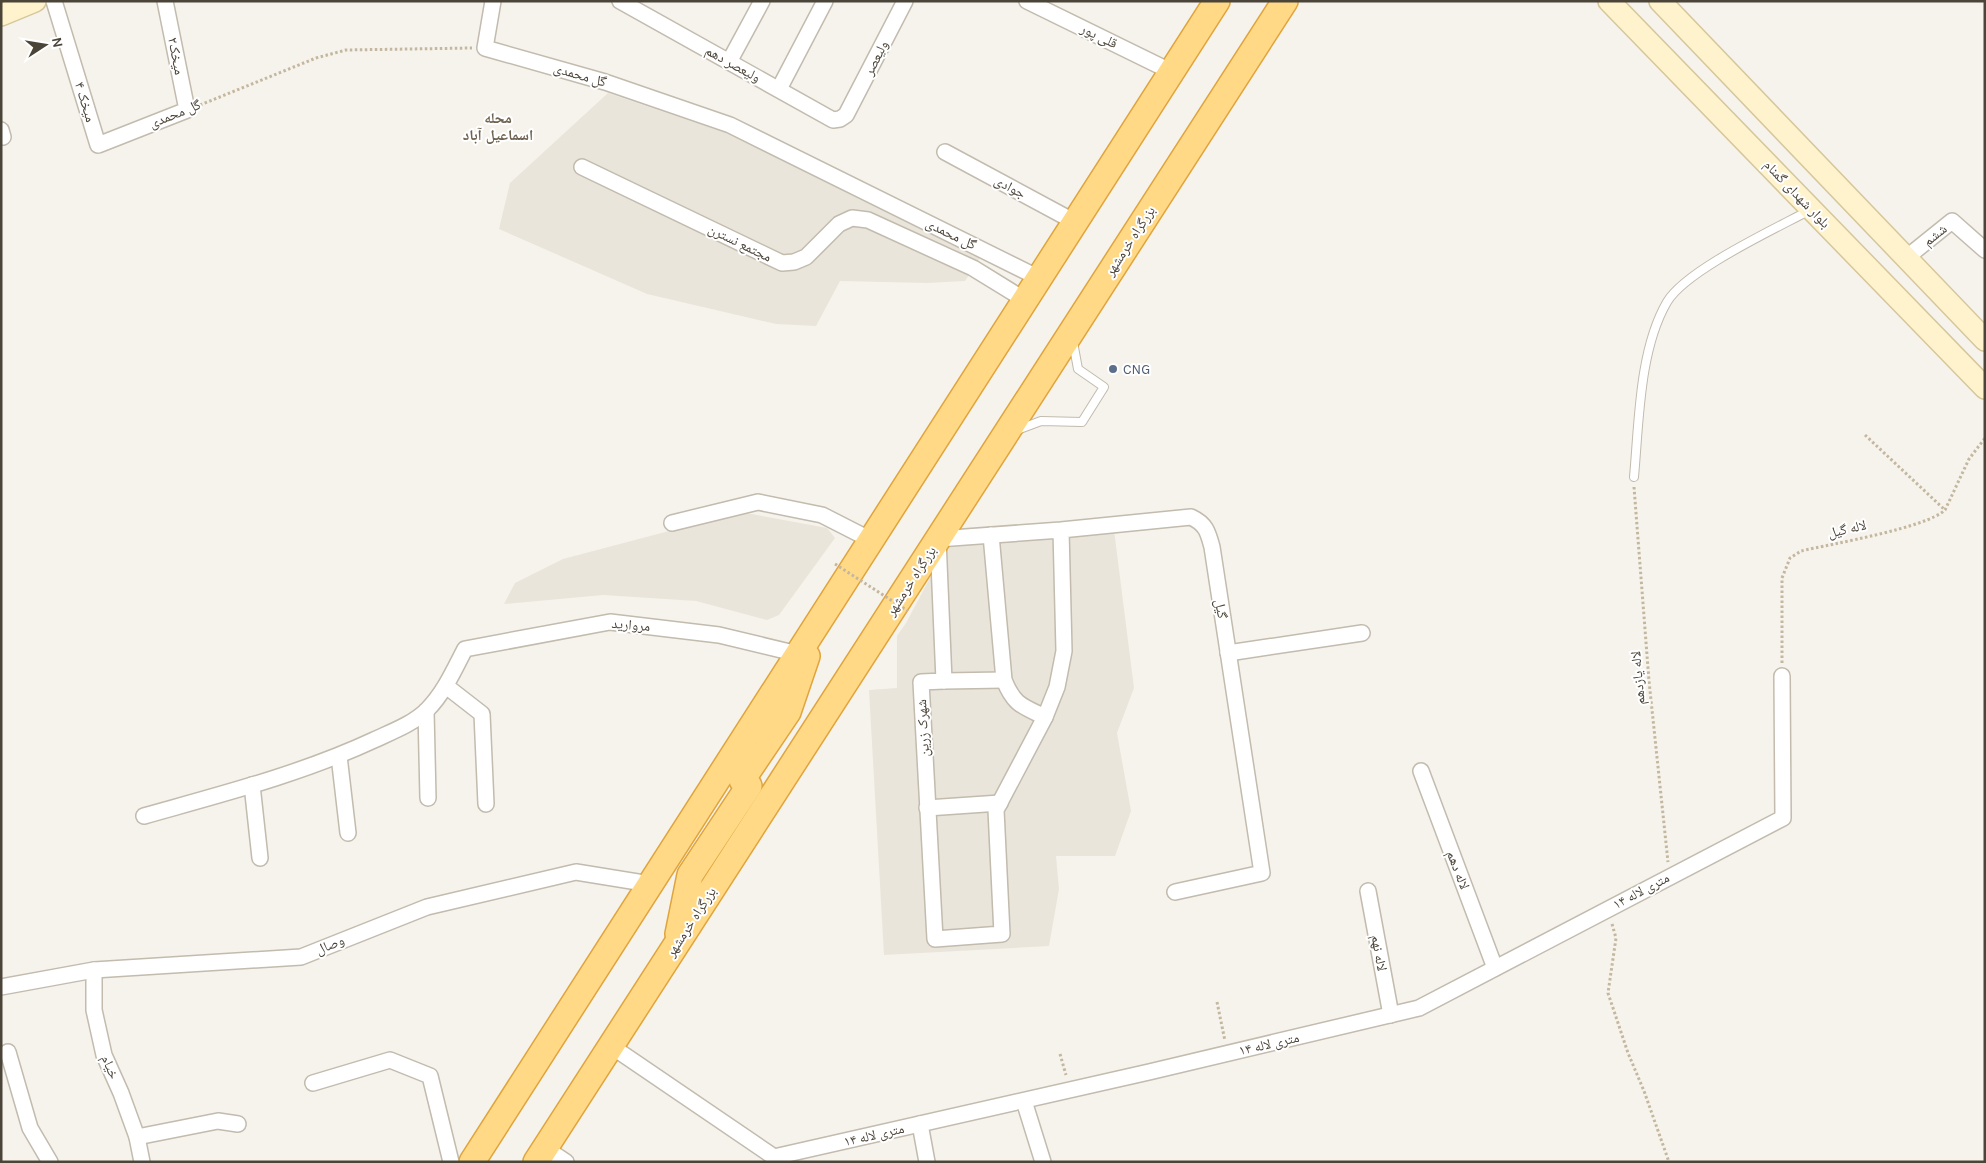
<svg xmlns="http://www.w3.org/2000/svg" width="1986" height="1163" font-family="Karla,'Noto Naskh Arabic',sans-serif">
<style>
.residential{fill:#eae5da}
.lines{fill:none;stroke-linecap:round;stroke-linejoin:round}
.service-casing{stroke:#c2bbae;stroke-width:10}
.minor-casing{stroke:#c2bbae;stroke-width:18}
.secondary-casing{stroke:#d6c79b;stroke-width:24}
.trunk-casing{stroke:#e0a43c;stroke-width:28}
.path{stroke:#c4b79f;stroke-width:3;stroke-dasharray:2.5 2.5;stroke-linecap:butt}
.service{stroke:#fff;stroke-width:8}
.minor{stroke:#fff;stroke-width:15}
.secondary{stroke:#fff3cd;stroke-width:21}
.trunk{stroke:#ffd985;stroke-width:25}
.path-bridge{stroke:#c4b79f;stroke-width:3;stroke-dasharray:2.5 2.5;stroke-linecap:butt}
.service-dot{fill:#5c6f8a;stroke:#fff;stroke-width:2}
.labels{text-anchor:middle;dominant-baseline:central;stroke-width:4;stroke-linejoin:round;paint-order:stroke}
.street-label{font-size:14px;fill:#4b4439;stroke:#fff}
.service-label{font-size:14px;fill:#4e5e75;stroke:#fff;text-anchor:start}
.neighbourhood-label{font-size:15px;font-weight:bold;fill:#6e6250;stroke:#fff}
</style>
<rect width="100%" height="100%" fill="#f6f3ec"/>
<g class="residential">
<path d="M608,93l124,42 248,123 -15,23 -38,2 -87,-2 -24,45 -40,-2 -129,-30 -148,-65 11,-46z"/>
<path d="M741,512l86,16 8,10 -56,77 -12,5 -71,-19 -93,-6 -99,9 11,-21 48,-24z"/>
<path d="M1114,530l20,158 -17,45 14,78 -16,45h-59l3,33 -10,57 -165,9 -15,-265 28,-2v-52l9,-13 42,-79z"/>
</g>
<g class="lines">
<g class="service-casing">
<g id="service">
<path d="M1017,430l24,-9 41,1 22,-35 -26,-18 -5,-27"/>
<path d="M1634,477c5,-54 5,-127 33,-175 19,-32 108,-73 143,-92"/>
</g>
</g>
<g class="minor-casing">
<g id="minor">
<path d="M54,1l44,144 89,-35 -22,-109"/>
<path d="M493,1l-8,47 120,34 125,43 309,153"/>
<path d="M620,1l213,119 7,-1 6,-4 59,-114"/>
<path d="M1027,1l145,71"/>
<path d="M729,62l33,-61"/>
<path d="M779,89l46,-88"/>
<path d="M1,130l2,7"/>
<path d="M945,152l130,70"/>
<path d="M582,167l200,96 12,-1 12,-5 33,-33 13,-6 16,2 105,48 52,32"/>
<path d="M1906,258l46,-37 33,29"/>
<path d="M672,523l86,-21 64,13 49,25"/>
<path d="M1061,530l3,121 -7,36 -12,30 -49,93 6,124 -67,5 -14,-257 23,-1 -6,-142 123,-9 130,-13c15,7 17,15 21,30l50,326 -87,19"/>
<path d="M991,535l13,145c10,25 18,26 41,37"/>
<path d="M1228,653l134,-20"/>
<path d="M944,681l60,-1"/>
<path d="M446,686l36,28 4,90"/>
<path d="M426,711l2,87"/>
<path d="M339,756l9,77"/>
<path d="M1421,771l74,197"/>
<path d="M252,785l8,73"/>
<path d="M927,808l73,-5"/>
<path d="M144,816c78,-22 157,-42 230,-76 17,-8 39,-16 53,-30 17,-17 27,-40 38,-61l145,-27 109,13 79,19"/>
<path d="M1368,891l23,124"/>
<path d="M94,970v40l10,45 17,38 16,44 5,25"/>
<path d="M1,987l93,-17 207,-13 126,-50 149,-35 74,12"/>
<path d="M611,1046l163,111 375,-85 270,-64 364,-190 -1,-142"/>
<path d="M8,1052l22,76 20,34"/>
<path d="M313,1083l77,-23 40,16 21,86"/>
<path d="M1024,1101l19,61"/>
<path d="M920,1124l7,38"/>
<path d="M137,1137l81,-16 20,3"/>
<path d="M545,1148l21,14"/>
</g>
</g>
<g class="secondary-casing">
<g id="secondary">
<path d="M1609,1l376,387"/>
<path d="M1660,1l325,339"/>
<path d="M1,15l34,-14"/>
</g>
</g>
<g class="trunk-casing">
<g id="trunk">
<path d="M742,780l46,-68 19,-56"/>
<path d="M678,934l12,-59 59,-89"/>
<path d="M472,1162l745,-1161"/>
<path d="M536,1162l749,-1161"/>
</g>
</g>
<g class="path">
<path d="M200,105l116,-47 30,-8 126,-2"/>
<path d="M1865,435l80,75"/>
<path d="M1634,487l15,194 19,181"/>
<path d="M1782,663v-85l8,-20 11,-7c30,-7 125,-23 144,-41l24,-51 16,-21"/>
<path d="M1612,924l4,14 -8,55 20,60 16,38 25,71"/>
<path d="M1217,1002l8,39"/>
<path d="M1060,1054l6,21"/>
</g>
<use href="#service" class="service"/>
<use href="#minor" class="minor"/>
<use href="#secondary" class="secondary"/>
<use href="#trunk" class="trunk"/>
<path class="path-bridge" d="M835,564l73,47"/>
</g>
<circle class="service-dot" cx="1113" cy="369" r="5"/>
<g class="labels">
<g class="street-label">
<text transform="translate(1099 36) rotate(26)">قلی پور</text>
<text transform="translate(176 56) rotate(79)">میخک۲</text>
<text transform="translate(876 58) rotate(-63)">ولیعصر</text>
<text transform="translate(733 64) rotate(29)">ولیعصر دهم</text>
<text transform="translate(580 75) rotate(16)">گل محمدی</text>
<text transform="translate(85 102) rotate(73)">میخک ۴</text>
<text transform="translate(175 114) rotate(-22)">گل محمدی</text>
<text transform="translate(1010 187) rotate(28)">جوادی</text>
<text transform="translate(1797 194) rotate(46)">بلوار شهدای گمنام</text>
<text transform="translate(951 234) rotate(26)">گل محمدی</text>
<text transform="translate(1935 235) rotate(-39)">ششم</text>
<text transform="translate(1130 241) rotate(-57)">بزرگراه خرمشهر</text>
<text transform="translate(740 243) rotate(26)">مجتمع نسترن</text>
<text transform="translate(1847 529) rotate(-13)">لاله گیل</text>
<text transform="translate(911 581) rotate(-57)">بزرگراه خرمشهر</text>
<text transform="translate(1221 609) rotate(81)">گیل</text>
<text transform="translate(631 625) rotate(5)">مروارید</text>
<text transform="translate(1638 678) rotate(-95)">لاله یازدهم</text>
<text transform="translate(923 728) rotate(-93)">شهرک زرین</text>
<text transform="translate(1458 870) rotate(69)">لاله دهم</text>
<text transform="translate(1641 891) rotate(-28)">۱۴ متری لاله</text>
<text transform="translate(691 922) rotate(-57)">بزرگراه خرمشهر</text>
<text transform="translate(330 945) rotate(-22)">وصال</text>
<text transform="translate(1379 953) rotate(80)">لاله نهم</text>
<text transform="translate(1269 1044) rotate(-13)">۱۴ متری لاله</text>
<text transform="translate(110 1067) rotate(67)">خیام</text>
<text transform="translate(874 1135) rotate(-13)">۱۴ متری لاله</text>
</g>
<g class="service-label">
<text x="1123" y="369">CNG</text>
</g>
<g class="neighbourhood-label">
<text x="498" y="118">محله<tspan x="498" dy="17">اسماعیل آباد</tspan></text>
</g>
</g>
<rect width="1986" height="1163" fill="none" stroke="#4b4439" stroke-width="5"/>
<g transform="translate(45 45) rotate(78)" stroke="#ffffff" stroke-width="4" paint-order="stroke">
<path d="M0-4L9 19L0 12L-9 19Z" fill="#4b4439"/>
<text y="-8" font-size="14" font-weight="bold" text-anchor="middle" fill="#4b4439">N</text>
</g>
</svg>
